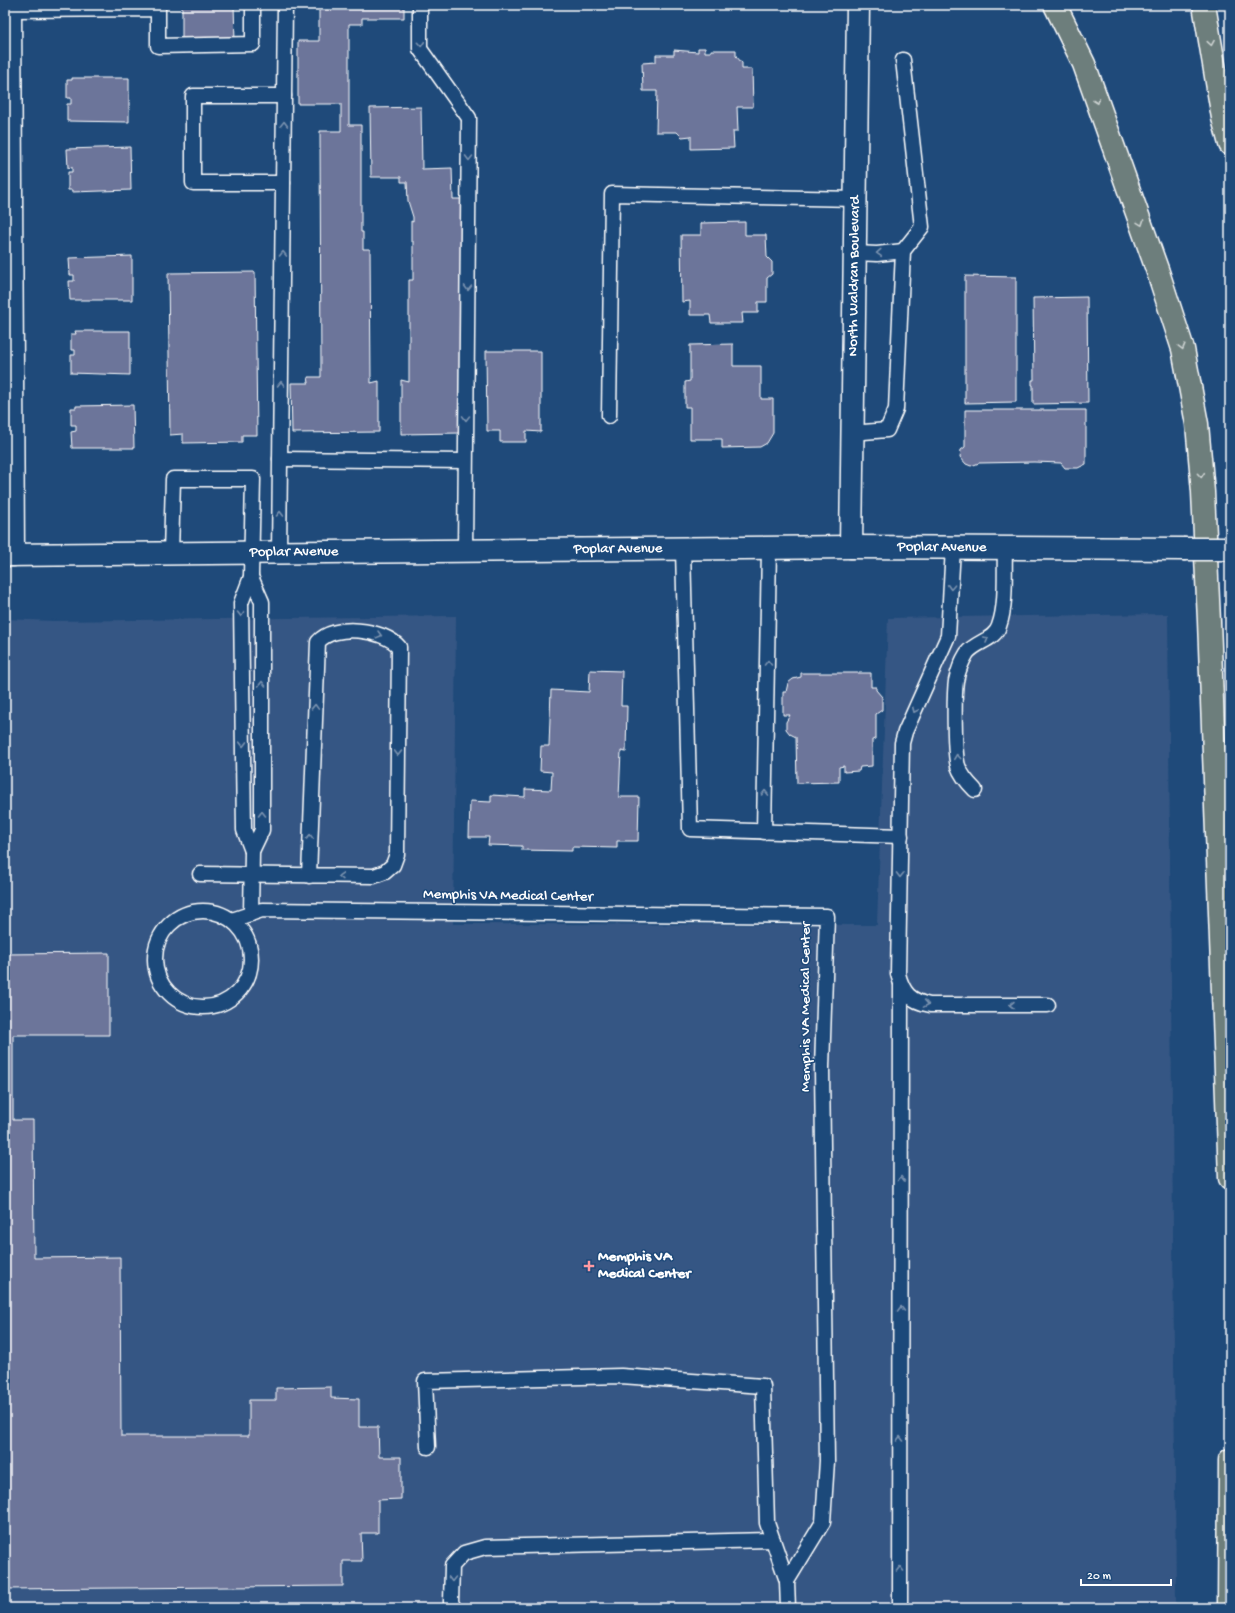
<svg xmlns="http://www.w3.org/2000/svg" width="1235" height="1613" font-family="'Gochi Hand',sans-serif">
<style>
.built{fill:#365784}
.building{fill:#6c749a;stroke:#fff}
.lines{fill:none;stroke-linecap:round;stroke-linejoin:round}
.lane-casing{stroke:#fff;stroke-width:17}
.street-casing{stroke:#fff;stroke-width:25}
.secondary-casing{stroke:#fff;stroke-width:25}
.highway-casing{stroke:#fff;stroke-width:25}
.lane{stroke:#1f4a7a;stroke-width:14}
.street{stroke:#1f4a7a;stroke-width:22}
.secondary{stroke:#1f4a7a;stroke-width:22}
.highway{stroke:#6d7e7c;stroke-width:22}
.secondary-bridge-casing{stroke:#fff;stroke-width:25;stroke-linecap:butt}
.secondary-bridge{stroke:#1f4a7a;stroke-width:22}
.oneway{stroke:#ccd2d1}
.oneway2{stroke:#7992af}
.poi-dot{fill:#ff9aa2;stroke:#1f4a7a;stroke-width:1.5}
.labels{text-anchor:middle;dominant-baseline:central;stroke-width:3;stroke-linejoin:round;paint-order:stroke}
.street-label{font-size:15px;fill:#fff;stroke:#1f4a7a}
.poi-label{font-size:15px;font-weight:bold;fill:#fff;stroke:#1f4a7a;text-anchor:start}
</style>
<rect width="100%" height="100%" fill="#1f4a7a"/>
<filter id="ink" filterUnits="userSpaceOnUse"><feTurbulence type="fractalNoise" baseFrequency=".025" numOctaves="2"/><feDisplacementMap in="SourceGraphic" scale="8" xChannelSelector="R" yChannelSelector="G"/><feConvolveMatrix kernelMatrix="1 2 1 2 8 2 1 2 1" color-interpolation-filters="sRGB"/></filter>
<g filter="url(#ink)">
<path class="built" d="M1168,614l8,994h-1171v-989l48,2 403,-5 -3,308 424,1 11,-307z"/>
<g class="building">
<path d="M182,5h52l1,37 -53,1z"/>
<path d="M319,5h85v13h-42v6h-13v101h12v107h2v17h7l1,134 8,-2v51l-87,1 -1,-50h18l-1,-6h13l-1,-246h21v-27h-43v-63h21z"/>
<path d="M698,48h7v4h6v-2h25v6l6,7v6h10l1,38h-16l1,24h-5l1,17 -43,1v-13l-9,1 -5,-5h-21l1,-41h-14l-1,-28 14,-1v-7h18v-5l24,2z"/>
<path d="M72,78h57v44l-62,-1v-17h4v-6h-4v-18h5z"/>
<path d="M421,107l1,62 30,-1 1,31h10l1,89 -4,6v139l-59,1v-54l8,2v-102h4v-39h-2v-20l2,1v-5l-5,-16 -1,-19h-6v-5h-30l-1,-69z"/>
<path d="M130,147l1,43 -59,2v-2h-4v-18h4v-5l-4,1 -1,-19z"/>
<path d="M745,222v13h21l1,22 5,5v12l-5,4v24h-9v11h-16l1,10h-32l-1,-8h-20v-14l-8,1 -1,-67h20v-12z"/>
<path d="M132,256v44h-62l-1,-19h5v-6h-4l-1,-17z"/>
<path d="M255,272l2,163h-15v7l-59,1v-9l-13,1 -2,-162z"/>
<path d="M965,276l51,1v125l-51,1z"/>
<path d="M1087,297l1,106 -55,1v-19h-1v-5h2l-1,-82z"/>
<path d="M75,331h55v44l-59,-2v-18h4v-5h-4v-16h5z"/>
<path d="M733,344v22h28v33h12v34l-6,10 -7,4 -38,1v-9h-32v-32h-5v-25l5,-1v-36z"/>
<path d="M486,351h55v81l-15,-1v11h-26v-11h-13z"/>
<path d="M133,405l1,43h-62l-1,-16 5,-1v-6h-5v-17h5v-2z"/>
<path d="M965,410h121v54l-8,4h-13l-4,-5 -27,-1 -55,1 -8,3 -5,-2 -6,-7 1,-7 4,-3z"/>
<path d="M590,670l32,1 -1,35h6l-1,46 -5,-1 -2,46h20l-1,44h-21v7l-45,-1v4l-50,-1v-4l-34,-1 1,-8h-20l1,-36 21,1v-7l34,2v-8l26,1 1,-18 -12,-1 1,-25h8l2,-56 38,2z"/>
<path d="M801,673h70v14h5v3l6,7v13l-6,4v25l-4,1v26l-12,1 -1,4 -15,1v-6l-5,1v15l-42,1 -1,-46 -6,-3 -4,-5v-7l4,-7h-7v-23h3l2,-9 5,-4 8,-2z"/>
<path d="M109,953v82h-96v85h20l1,138 86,-1 1,179h128v-36h27v-12l55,-1v11l28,1v28h19l1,30h22v42l-23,1v33h-17l1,28h-19v25l-338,3v-635z"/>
</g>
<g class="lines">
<g class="lane-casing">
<g id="lane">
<path d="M420,5v44l49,69 -4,433"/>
<path d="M10,10l148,-1v37l95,-2v-39"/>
<path d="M283,183h-90v-87h91"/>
<path d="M855,253l22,1 26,-3"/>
<path d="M609,416l3,-222 244,5"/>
<path d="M852,433l35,-3 9,-21 7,-158 19,-24 -19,-167"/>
<path d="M280,459l185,2"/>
<path d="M953,548l-5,88 -43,96 -3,11 -4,231c5,19 12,27 32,31h118"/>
<path d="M683,549l7,280 211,7"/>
<path d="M279,553l6,-548"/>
<path d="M171,554l2,-75h80l-2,98 -10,26 3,227 8,21"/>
<path d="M251,577l11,25v228l-10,21 -1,63"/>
<path d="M975,790c-7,-7 -14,-15 -17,-24 -4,-13 -4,-71 -2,-85 2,-10 6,-20 11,-28 8,-11 28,-13 32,-27 8,-22 5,-54 6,-78"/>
<path d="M764,832l5,-284"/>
<path d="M200,874l174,2 11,-4 8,-7 4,-11 2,-207c-15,-18 -65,-24 -81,-5l-9,234"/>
<circle cx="203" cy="959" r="48"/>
<path d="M232,920l30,-10 565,6 -5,152 5,393 -4,61 -36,59 1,27"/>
<path d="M428,1447l-3,-66 196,-5 142,10 4,137 20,58"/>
<path d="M454,1608l-3,-6 1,-36 12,-13 21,-6 288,-7"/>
<path d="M900,1608l1,-623"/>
</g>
</g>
<g class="street-casing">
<g id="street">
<path d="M10,5l3,550"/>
<path id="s1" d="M851,547l7,-542"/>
</g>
</g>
<g class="secondary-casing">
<g id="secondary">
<path id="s2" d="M5,555l846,-8 332,2"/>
</g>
</g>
<g class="highway-casing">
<g id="highway">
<path d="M1055,5l29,59 74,208 25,77 14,75 6,68 6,129 21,557"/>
<path d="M1204,5l19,113 7,26"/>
<path d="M1229,1608l1,-148"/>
</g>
</g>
<use href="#lane" class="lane"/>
<use href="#street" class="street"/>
<use href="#secondary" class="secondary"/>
<use href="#highway" class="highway"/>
<g class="secondary-bridge-casing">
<path id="secondary-bridge" d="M1183,549h47"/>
</g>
<use href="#secondary-bridge" class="secondary-bridge"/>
</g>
<defs><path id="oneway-chevron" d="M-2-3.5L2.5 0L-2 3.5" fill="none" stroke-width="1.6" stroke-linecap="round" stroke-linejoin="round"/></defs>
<g class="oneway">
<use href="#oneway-chevron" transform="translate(1211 43) rotate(81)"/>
<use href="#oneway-chevron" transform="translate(1097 101) rotate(70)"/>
<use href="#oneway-chevron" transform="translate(1141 223) rotate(70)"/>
<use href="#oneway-chevron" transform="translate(1182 347) rotate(75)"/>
<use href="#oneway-chevron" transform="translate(1201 475) rotate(85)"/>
</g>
<g class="oneway2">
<use href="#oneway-chevron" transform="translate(421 44) rotate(85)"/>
<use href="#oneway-chevron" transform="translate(284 124) rotate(-89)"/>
<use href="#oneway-chevron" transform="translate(469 158) rotate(91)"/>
<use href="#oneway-chevron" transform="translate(879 253) rotate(176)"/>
<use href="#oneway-chevron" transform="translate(283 254) rotate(-89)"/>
<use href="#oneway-chevron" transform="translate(468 288) rotate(91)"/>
<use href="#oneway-chevron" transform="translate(281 384) rotate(-89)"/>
<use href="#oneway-chevron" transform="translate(466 418) rotate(91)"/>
<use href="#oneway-chevron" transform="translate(280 514) rotate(-89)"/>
<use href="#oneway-chevron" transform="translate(951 587) rotate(93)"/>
<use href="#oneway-chevron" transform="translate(241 614) rotate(89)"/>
<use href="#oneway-chevron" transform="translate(379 635) rotate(15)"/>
<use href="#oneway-chevron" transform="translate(986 639) rotate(-30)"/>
<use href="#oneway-chevron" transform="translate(768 663) rotate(-90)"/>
<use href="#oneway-chevron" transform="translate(262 684) rotate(-90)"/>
<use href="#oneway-chevron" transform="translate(315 707) rotate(-88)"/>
<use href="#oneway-chevron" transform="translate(915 710) rotate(114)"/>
<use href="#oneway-chevron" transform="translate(243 744) rotate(89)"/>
<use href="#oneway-chevron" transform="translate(398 753) rotate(91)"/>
<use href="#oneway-chevron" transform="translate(957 757) rotate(-97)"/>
<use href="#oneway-chevron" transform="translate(765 793) rotate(-89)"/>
<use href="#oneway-chevron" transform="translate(262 814) rotate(-90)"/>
<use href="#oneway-chevron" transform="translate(310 837) rotate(-88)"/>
<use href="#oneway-chevron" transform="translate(900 875) rotate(91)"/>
<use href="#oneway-chevron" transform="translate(341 876) rotate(-179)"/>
<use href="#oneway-chevron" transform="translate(926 1004) rotate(10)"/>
<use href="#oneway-chevron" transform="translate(1012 1005) rotate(180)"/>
<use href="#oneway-chevron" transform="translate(901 1179) rotate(-90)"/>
<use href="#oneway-chevron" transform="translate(901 1309) rotate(-90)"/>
<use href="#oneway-chevron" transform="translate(900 1439) rotate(-90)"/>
<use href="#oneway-chevron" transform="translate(900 1569) rotate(-90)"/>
<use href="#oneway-chevron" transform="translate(452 1579) rotate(91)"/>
</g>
</g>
<path class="poi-dot" d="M587 1260h4v4h4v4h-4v4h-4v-4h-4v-4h4z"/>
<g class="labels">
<g class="street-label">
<text stroke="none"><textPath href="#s1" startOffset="271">North Waldran Boulevard</textPath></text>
<text stroke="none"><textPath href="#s2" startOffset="937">Poplar Avenue</textPath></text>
<text stroke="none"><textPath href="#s2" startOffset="613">Poplar Avenue</textPath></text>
<text stroke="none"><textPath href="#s2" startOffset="289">Poplar Avenue</textPath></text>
<text transform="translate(508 896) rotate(1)">Memphis VA Medical Center</text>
<text transform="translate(806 1007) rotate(-90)">Memphis VA Medical Center</text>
</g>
<g class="poi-label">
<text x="598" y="1257">Memphis VA<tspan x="598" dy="17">Medical Center</tspan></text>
</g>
</g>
<rect width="1235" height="1613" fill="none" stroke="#1f4a7a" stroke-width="20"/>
<rect x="10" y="10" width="1215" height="1593" fill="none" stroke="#fff" stroke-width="1.5" filter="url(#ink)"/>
<path d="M1081 1579v6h90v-6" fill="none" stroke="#ffffff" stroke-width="2"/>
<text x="1087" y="1579" font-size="12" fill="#ffffff" stroke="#1f4a7a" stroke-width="3" paint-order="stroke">20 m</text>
</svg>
